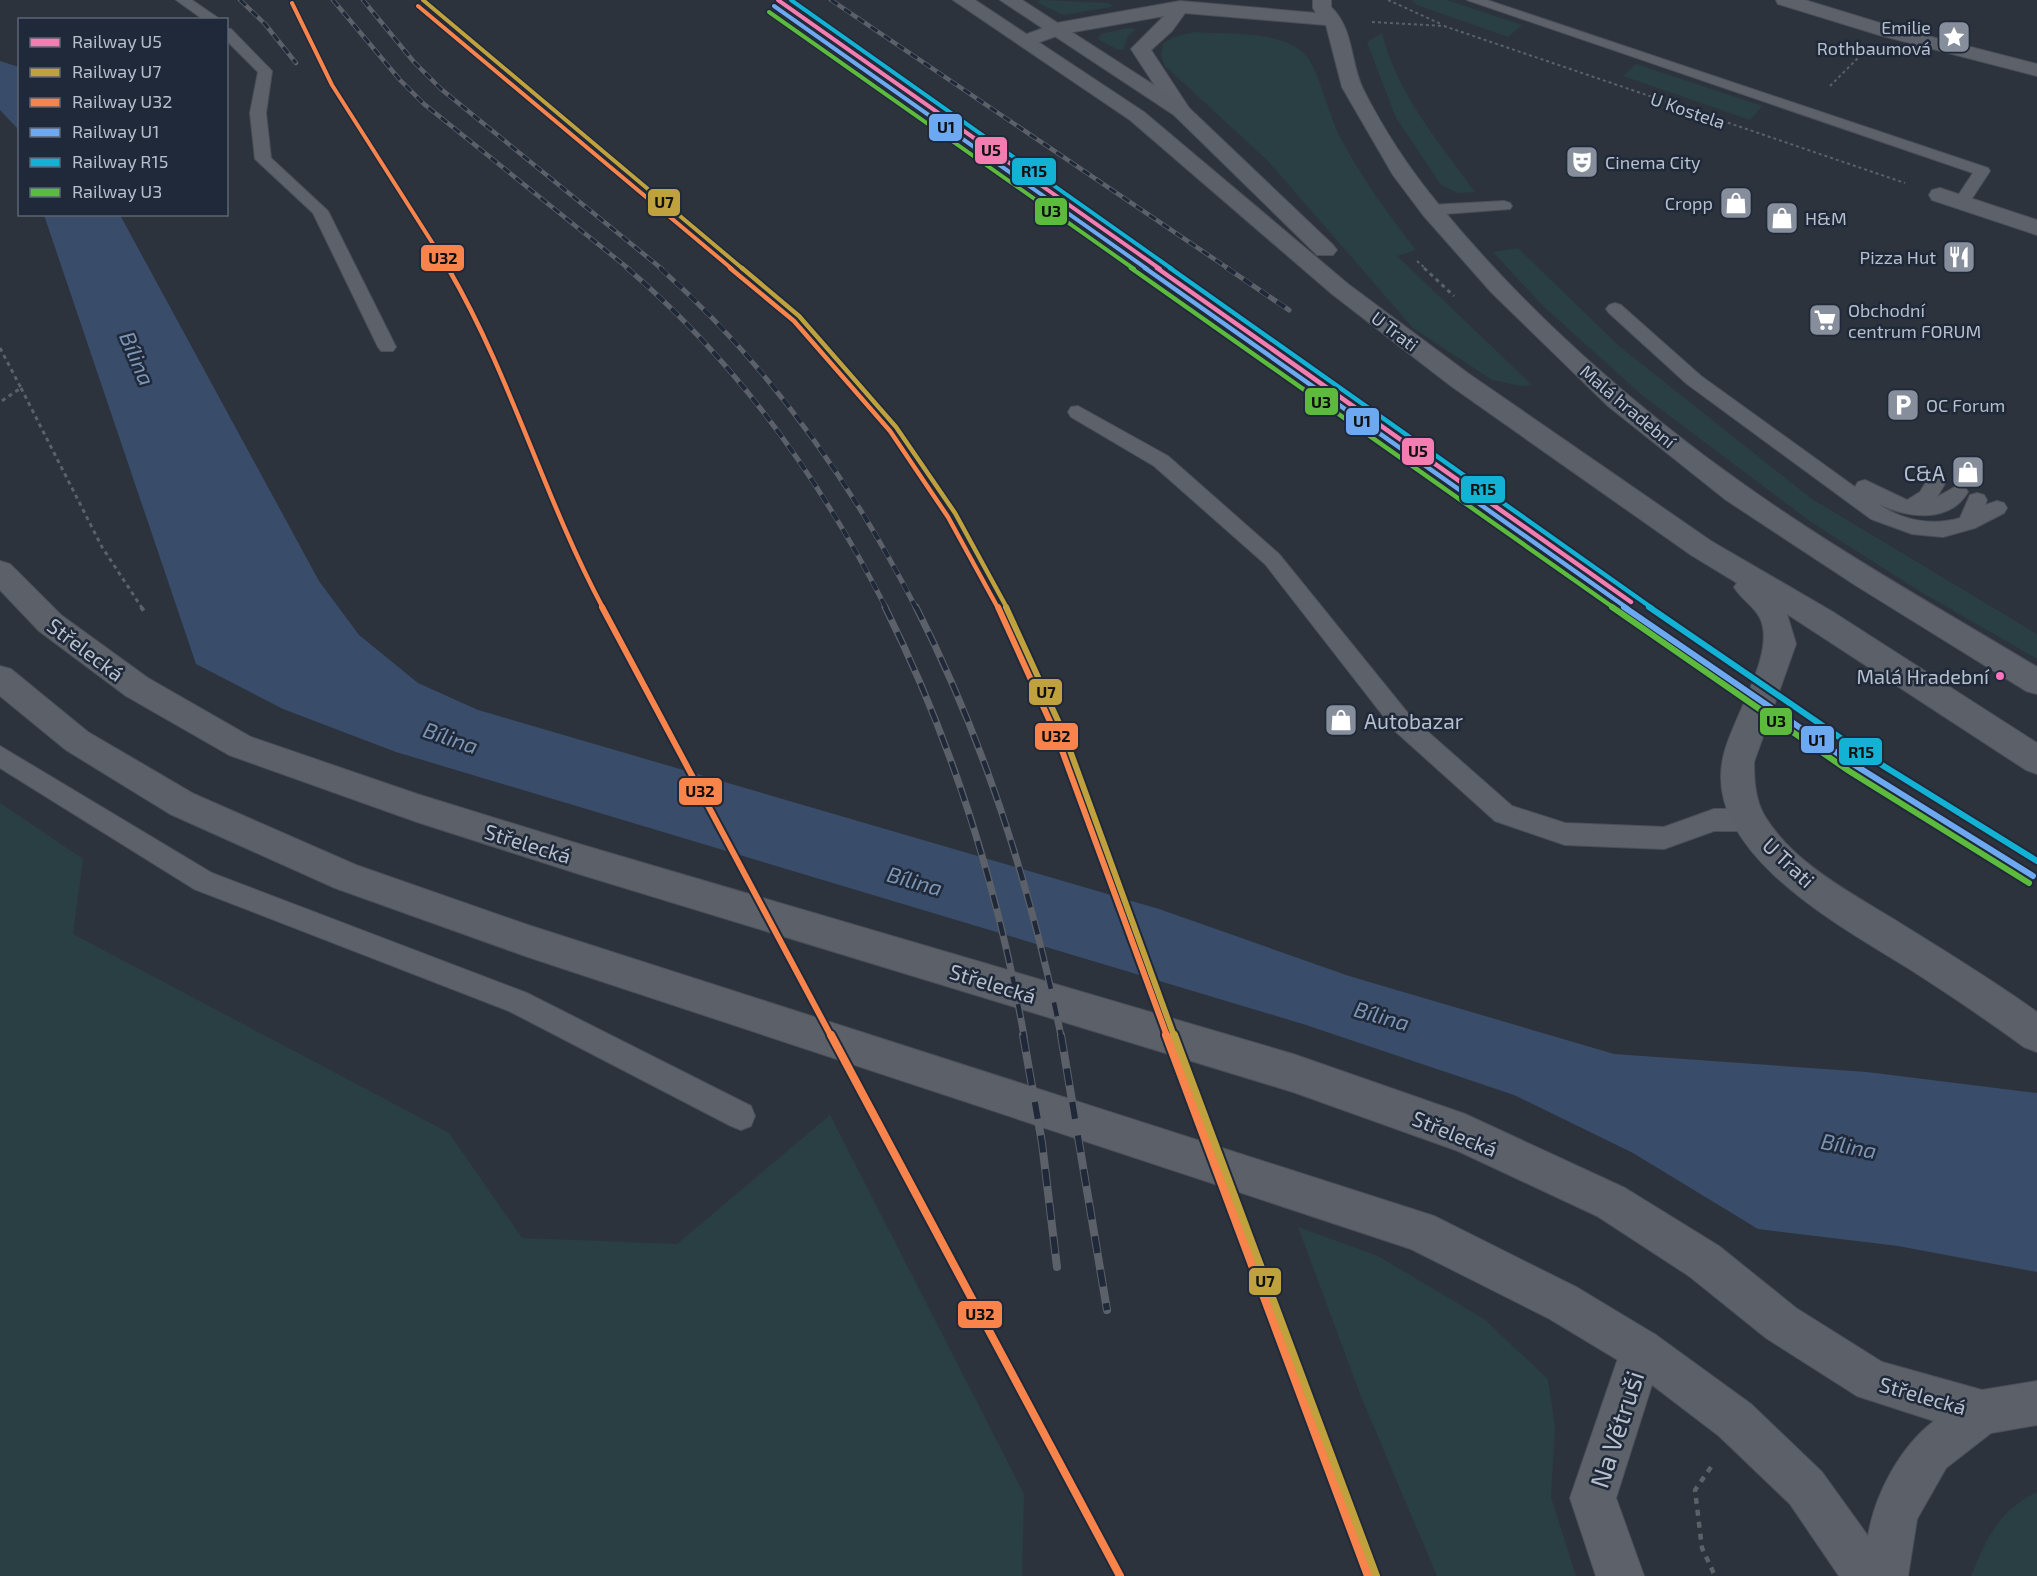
<svg xmlns="http://www.w3.org/2000/svg" width="2037" height="1576" font-family="'Exo 2',sans-serif">
<style>
.green{fill:#293f44}
.water{fill:#394c69}
.lines{fill:none;stroke-linecap:round;stroke-linejoin:round}
.lane-casing{stroke:#4b4f57;stroke-width:2}
.street-casing{stroke:#4b4f57;stroke-width:2}
.secondary-casing{stroke:#4b4f57;stroke-width:2}
.path-far3{stroke:#5a6167;stroke-width:2;stroke-dasharray:3 3;stroke-linecap:butt}
.path-far2{stroke:#5a6167;stroke-width:3;stroke-dasharray:4 4;stroke-linecap:butt}
.path-far1{stroke:#5a6167;stroke-width:4;stroke-dasharray:4.5 4.5;stroke-linecap:butt}
.path{stroke:#5a6167;stroke-width:4.5;stroke-dasharray:6 6;stroke-linecap:butt}
.lane{fill:#5d626a;fill-rule:evenodd}
.street{fill:#5d626a;fill-rule:evenodd}
.secondary{fill:#5c6068;fill-rule:evenodd}
.rail-far3-casing{stroke:#5c6068;stroke-width:4.5}
.rail-far2-casing{stroke:#5c6068;stroke-width:5}
.rail-far1-casing{stroke:#5c6068;stroke-width:7}
.rail-casing{stroke:#5c6068;stroke-width:8}
.rail-far3{stroke:#1f2939;stroke-width:3;stroke-dasharray:8;stroke-linecap:butt}
.rail-far2{stroke:#1f2939;stroke-width:4;stroke-dasharray:10;stroke-linecap:butt}
.rail-far1{stroke:#1f2939;stroke-width:4.5;stroke-dasharray:14;stroke-linecap:butt}
.rail{stroke:#1f2939;stroke-width:6;stroke-dasharray:17;stroke-linecap:butt}
.rail-1-far1-casing{stroke:#1f2939;stroke-width:7}
.rail-1-casing{stroke:#1f2939;stroke-width:8}
.rail-2-far3-casing{stroke:#1f2939;stroke-width:7}
.rail-2-far2-casing{stroke:#1f2939;stroke-width:8}
.rail-2-far1-casing{stroke:#1f2939;stroke-width:10}
.rail-2-casing{stroke:#1f2939;stroke-width:12}
.rail-3-far3-casing{stroke:#1f2939;stroke-width:7}
.rail-3-far2-casing{stroke:#1f2939;stroke-width:8}
.rail-3-far1-casing{stroke:#1f2939;stroke-width:10}
.rail-3-casing{stroke:#1f2939;stroke-width:12}
.rail-4-far2-casing{stroke:#1f2939;stroke-width:7}
.rail-4-far1-casing{stroke:#1f2939;stroke-width:8}
.rail-4-casing{stroke:#1f2939;stroke-width:10}
.rail-5-far2-casing{stroke:#1f2939;stroke-width:7}
.rail-5-far1-casing{stroke:#1f2939;stroke-width:8}
.rail-5-casing{stroke:#1f2939;stroke-width:10}
.rail-6-far2-casing{stroke:#1f2939;stroke-width:7}
.rail-6-far1-casing{stroke:#1f2939;stroke-width:8}
.rail-6-casing{stroke:#1f2939;stroke-width:10}
.rail-1-far1{stroke:#f37cb0;stroke-width:4}
.rail-1{stroke:#f37cb0;stroke-width:4.5}
.rail-2-far3{stroke:#bfa23d;stroke-width:4}
.rail-2-far2{stroke:#bfa23d;stroke-width:4.5}
.rail-2-far1{stroke:#bfa23d;stroke-width:6}
.rail-2{stroke:#bfa23d;stroke-width:8}
.rail-3-far3{stroke:#f8844c;stroke-width:4}
.rail-3-far2{stroke:#f8844c;stroke-width:4.5}
.rail-3-far1{stroke:#f8844c;stroke-width:6}
.rail-3{stroke:#f8844c;stroke-width:8}
.rail-4-far2{stroke:#6da9f0;stroke-width:4}
.rail-4-far1{stroke:#6da9f0;stroke-width:4.5}
.rail-4{stroke:#6da9f0;stroke-width:6}
.rail-5-far2{stroke:#13b2d5;stroke-width:4}
.rail-5-far1{stroke:#13b2d5;stroke-width:4.5}
.rail-5{stroke:#13b2d5;stroke-width:6}
.rail-6-far2{stroke:#5cba3d;stroke-width:4}
.rail-6-far1{stroke:#5cba3d;stroke-width:4.5}
.rail-6{stroke:#5cba3d;stroke-width:6}
.bus-dot{fill:#fc73be;stroke:#1f2939;stroke-width:2}
.labels{text-anchor:middle;dominant-baseline:central;stroke-width:5;stroke-linejoin:round;paint-order:stroke}
.far-poi-label{font-size:18px;fill:#b7bfcd;stroke:#1f2939;text-anchor:start}
.far-street-label{font-size:18px;fill:#b7bfcd;stroke:#1f2939}
.bus-label{font-size:20px;fill:#b7bfcd;stroke:#1f2939;text-anchor:end}
.poi-label{font-size:21px;fill:#b7bfcd;stroke:#1f2939;text-anchor:end}
.street-label{font-size:21px;fill:#b7bfcd;stroke:#1f2939}
.water-label{font-size:22px;font-style:italic;fill:#7d95b5;stroke:#1f2939}
.near-street-label{font-size:26px;fill:#b7bfcd;stroke:#1f2939}
.line-badge{stroke:#1f2939;stroke-width:2}
.pale-badge-label{font-size:16px;text-anchor:middle;font-weight:bold;fill:#111}
</style>
<rect width="100%" height="100%" fill="#2d333d"/>
<g class="green">
<path d="M1041,0l66,3 5,2 -1,2 -48,8 -26,-13z"/>
<path d="M1412,0h35l75,25 -14,12 -91,-32z"/>
<path d="M1128,28l8,1 -8,7 -5,14 -7,-1 -18,-10 3,-5z"/>
<path d="M1194,32c33,3 83,-3 110,21 13,11 26,66 36,84 21,40 48,77 76,113l-19,6 135,129 -11,1 -29,-6 -79,-52 -145,-167 -103,-95 -4,-10 2,-13 11,-6z"/>
<path d="M1382,33c14,59 58,111 93,159l-17,1 -17,-8 -45,-67 -29,-76z"/>
<path d="M1636,64l126,42 -12,14 -127,-44z"/>
<path d="M1518,248l101,98 193,153 225,135v25l-121,-70 -105,-67 -168,-126 -101,-91 -49,-53z"/>
<path d="M0,803l83,56 -10,75 376,199 73,105 155,6 153,-129 194,379 -2,82h-1022z"/>
<path d="M1298,1227l80,29 106,63 64,60 7,48 -4,70 25,79h-139l-75,-177z"/>
<path d="M2037,1492v84h-66c15,-37 28,-66 66,-84z"/>
</g>
<g class="water">
<path d="M0,61l19,6v69l-2,-8 -17,-18z"/>
<path d="M44,215h76l199,366 40,54 59,48 60,27 681,199 190,67 265,78 253,18 170,21v179l-139,-26 -140,-17 -125,-76 -119,-58 -211,-71 -907,-272 -113,-43 -87,-45z"/>
</g>
<g class="lines">
<g class="lane-casing">
<g id="lane">
<path d="M176,0h16l29,20h-17z"/>
<path d="M1467,0h20l501,168 2,3 -23,35h-12l-2,-3 20,-30z"/>
<path d="M226,28l5,1 41,42 -6,42 5,45 57,53 68,136 -3,4h-12l-3,-4 -65,-134 -58,-54 -5,-46 8,-41 -32,-32z"/>
<path d="M1504,201l6,2 2,3 -2,3 -79,6 -8,-5 8,-5z"/>
<path d="M1615,303l6,2 80,71 154,111 3,-5 7,-2 42,20 13,-8 9,-15h14l3,5 -9,15 21,-12 7,2 3,5c-19,32 -61,26 -89,12 23,17 54,22 81,14l10,-23 7,-2 7,2 3,5 -2,5 12,-4 7,2 3,5 -3,5 -29,15 -32,9 -31,-3 -41,-15 -184,-135 -78,-71 -3,-4 3,-4z"/>
<path d="M1078,406l90,50 111,98 132,163 101,89 53,17 99,4 50,-18h35l9,4 3,7 -3,7 -9,4h-35l-50,18 -99,-4 -70,-24 -100,-90 -130,-167 -111,-98 -83,-49 -3,-5 3,-5z"/>
<path d="M0,746l212,127 315,120 224,113 4,10 -4,10 -10,4 -10,-4 -222,-115 -315,-122 -194,-121z"/>
</g>
</g>
<g class="street-casing">
<g id="street">
<path d="M1313,0h18v7c23,22 19,55 32,82 20,40 47,81 76,116 86,105 196,203 307,281 93,66 193,122 291,181v27l-11,-3 -171,-106 -129,-85 -118,-94 -117,-114 -68,-77 -30,-40 -51,-88 -16,-62 -141,-12 -13,18 -21,19 40,61 -3,4h-14l-43,-66 33,-33 -102,18 -36,13 -10,-6 3,-4 38,-14 123,-22 136,12 -3,-5z"/>
<path d="M1776,0h29l88,27 144,37v12l-158,-41 -101,-31z"/>
<path d="M1940,188l97,32v15l-105,-35 -3,-5 3,-5z"/>
<path d="M1641,1328l15,7 7,15 -47,148 28,78h-48l-26,-78 56,-163z"/>
</g>
</g>
<g class="secondary-casing">
<g id="secondary">
<path d="M953,0h22l169,112 204,172 121,90 242,167 122,71 204,131v31l-11,-4 -239,-156 9,30 -42,118c0,18 1,37 10,53 29,48 85,77 131,105 48,30 96,59 142,92v40l-13,-5c-37,-27 -74,-52 -113,-77 -65,-41 -203,-113 -189,-206 5,-40 56,-109 38,-146 -6,-12 -19,-19 -26,-31l3,-4 -46,-28 -240,-169 -119,-92 -202,-174z"/>
<path d="M1000,0h22l166,107 145,138 4,5 -4,5h-16l-143,-140z"/>
<path d="M0,561l10,3 51,51 87,63 103,59 166,57 162,50 714,210 172,60 160,74 94,58 77,62 86,54 100,28 55,-9v44l-46,8 -45,35 -29,51 -9,57h-69l-49,-72 -71,-68 -93,-71 -78,-47 -137,-69 -883,-292 -193,-69 -165,-74 -104,-64 -66,-54v-30l11,3 77,63 106,62 162,71 172,60 906,291 144,72 78,47 95,69 71,68 46,64c7,-42 32,-89 66,-115l-77,-25 -91,-58 -77,-62 -92,-60 -139,-65 -165,-59 -714,-218 -162,-52 -188,-67 -103,-59 -87,-65 -39,-41z"/>
</g>
</g>
<g class="path-far3">
<path d="M1388,0l53,24"/>
<path d="M1372,22l72,4 461,157"/>
<path d="M1830,86l29,-29"/>
<path d="M1417,261l9,8"/>
</g>
<g class="path-far2">
<path d="M1424,268l30,28"/>
<path d="M0,348l21,40 -21,14"/>
<path d="M21,388l81,159 40,61"/>
</g>
<path class="path-far1" d="M141,607l5,7"/>
<path class="path" d="M1711,1467l-16,23 7,58 13,28"/>
<use href="#lane" class="lane"/>
<use href="#street" class="street"/>
<use href="#secondary" class="secondary"/>
<g class="rail-far3-casing">
<g id="rail-far3">
<path d="M240,0l25,24 31,39"/>
<path d="M333,0l67,80 24,24 205,165"/>
<path d="M363,0l51,62 27,27 221,180"/>
<path d="M831,0l398,269"/>
</g>
</g>
<g class="rail-far2-casing">
<g id="rail-far2">
<path d="M627,268c110,94 194,212 259,340"/>
<path d="M660,268c108,96 190,212 256,340"/>
<path d="M1227,268l62,42"/>
</g>
</g>
<g class="rail-far1-casing">
<g id="rail-far1">
<path d="M885,607c67,134 113,282 139,429"/>
<path d="M916,607c69,135 115,281 145,429"/>
</g>
</g>
<g class="rail-casing">
<g id="rail">
<path d="M1023,1035l19,108 15,124"/>
<path d="M1061,1035l46,275"/>
</g>
</g>
<use href="#rail-far3" class="rail-far3"/>
<use href="#rail-far2" class="rail-far2"/>
<use href="#rail-far1" class="rail-far1"/>
<use href="#rail" class="rail"/>
<g class="rail-1-far1-casing">
<path id="rail-1-far1" d="M778,0l382,269"/>
</g>
<g class="rail-1-casing">
<path id="rail-1" d="M1157,268l474,334"/>
</g>
<g class="rail-2-far3-casing">
<path id="rail-2-far3" d="M423,0l320,269"/>
</g>
<g class="rail-2-far2-casing">
<path id="rail-2-far2" d="M742,268l57,48 97,111 59,86 52,95"/>
</g>
<g class="rail-2-far1-casing">
<path id="rail-2-far1" d="M1006,607l58,127 110,302"/>
</g>
<g class="rail-2-casing">
<path id="rail-2" d="M1174,1035l202,541"/>
</g>
<g class="rail-3-far3-casing">
<g id="rail-3-far3">
<path d="M292,3l40,82 117,184"/>
<path d="M418,6l314,263"/>
</g>
</g>
<g class="rail-3-far2-casing">
<g id="rail-3-far2">
<path d="M448,268c63,108 96,230 155,340"/>
<path d="M730,268l64,53 96,110 58,86 50,91"/>
</g>
</g>
<g class="rail-3-far1-casing">
<g id="rail-3-far1">
<path d="M602,607l229,429"/>
<path d="M998,607l59,130 110,299"/>
</g>
</g>
<g class="rail-3-casing">
<g id="rail-3">
<path d="M831,1035l289,541"/>
<path d="M1166,1035l202,541"/>
</g>
</g>
<g class="rail-4-far2-casing">
<path id="rail-4-far2" d="M774,6l373,263"/>
</g>
<g class="rail-4-far1-casing">
<path id="rail-4-far1" d="M1145,268l482,340"/>
</g>
<g class="rail-4-casing">
<path id="rail-4" d="M1624,607l229,157 180,112"/>
</g>
<g class="rail-5-far2-casing">
<path id="rail-5-far2" d="M791,0l381,269"/>
</g>
<g class="rail-5-far1-casing">
<path id="rail-5-far1" d="M1170,268l482,340"/>
</g>
<g class="rail-5-casing">
<path id="rail-5" d="M1649,607l212,145 176,109"/>
</g>
<g class="rail-6-far2-casing">
<path id="rail-6-far2" d="M769,12l365,257"/>
</g>
<g class="rail-6-far1-casing">
<path id="rail-6-far1" d="M1131,268l483,340"/>
</g>
<g class="rail-6-casing">
<path id="rail-6" d="M1612,607l237,164 180,112"/>
</g>
<use href="#rail-1-far1" class="rail-1-far1"/>
<use href="#rail-1" class="rail-1"/>
<use href="#rail-2-far3" class="rail-2-far3"/>
<use href="#rail-2-far2" class="rail-2-far2"/>
<use href="#rail-2-far1" class="rail-2-far1"/>
<use href="#rail-2" class="rail-2"/>
<use href="#rail-3-far3" class="rail-3-far3"/>
<use href="#rail-3-far2" class="rail-3-far2"/>
<use href="#rail-3-far1" class="rail-3-far1"/>
<use href="#rail-3" class="rail-3"/>
<use href="#rail-4-far2" class="rail-4-far2"/>
<use href="#rail-4-far1" class="rail-4-far1"/>
<use href="#rail-4" class="rail-4"/>
<use href="#rail-5-far2" class="rail-5-far2"/>
<use href="#rail-5-far1" class="rail-5-far1"/>
<use href="#rail-5" class="rail-5"/>
<use href="#rail-6-far2" class="rail-6-far2"/>
<use href="#rail-6-far1" class="rail-6-far1"/>
<use href="#rail-6" class="rail-6"/>
</g>
<defs>
<g id="sight-square" transform="scale(1.725)"><rect x="-9" y="-9" width="18" height="18" rx="4" fill="#878e9b" stroke="#1f2939"/><path d="M0-6L1.8-2.2L6-1.7L2.9 1.2L3.7 5.4L0 3.3L-3.7 5.4L-2.9 1.2L-6-1.7L-1.8-2.2Z" fill="#fff"/></g>
<g id="theatre-square" transform="scale(1.725)"><rect x="-9" y="-9" width="18" height="18" rx="4" fill="#878e9b" stroke="#1f2939"/><path d="M-5-5.5Q0-4 5-5.5V0Q5 5 0 6Q-5 5-5 0ZM-3.3-2.5H-1v1.5H-3.3ZM1-2.5H3.3v1.5H1ZM-2.8 1Q0 5.5 2.8 1Z" fill="#fff"/></g>
<g id="shop-square" transform="scale(1.725)"><rect x="-9" y="-9" width="18" height="18" rx="4" fill="#878e9b" stroke="#1f2939"/><path d="M-5-2.5h2.3a2.7 3.5 0 0 1 5.4 0H5L5.5 6h-11ZM-1.5-2.5h3a1.5 2.3 0 0 0-3 0Z" fill="#fff"/></g>
<g id="restaurant-square" transform="scale(1.725)"><rect x="-9" y="-9" width="18" height="18" rx="4" fill="#878e9b" stroke="#1f2939"/><path d="M-5-6h1v4h1v-4h1v4h1v-4h1v5L-1.5 .5V6h-2V.5L-5-1ZM5-6V6H3V1.5H1.5Q1.5-4 5-6Z" fill="#fff"/></g>
<g id="supermarket-square" transform="scale(1.725)"><rect x="-9" y="-9" width="18" height="18" rx="4" fill="#878e9b" stroke="#1f2939"/><path d="M-6-5.5h2.5l.6 2H6L4.5 2H-2.5L-4.4-4H-6ZM-1.5 3.2a1.3 1.3 0 1 0 .1 0ZM3 3.2a1.3 1.3 0 1 0 .1 0Z" fill="#fff"/></g>
<g id="parking-square" transform="scale(1.725)"><rect x="-9" y="-9" width="18" height="18" rx="4" fill="#878e9b" stroke="#1f2939"/><path d="M-3.5-5.5H1a3.5 3.5 0 0 1 0 7H-1V5.5H-3.5ZM-1-3.4V-.6H.8a1.4 1.4 0 0 0 0-2.8Z" fill="#fff"/></g>
</defs>
<g fill-rule="evenodd">
<use href="#sight-square" x="1954" y="37"/>
<use href="#theatre-square" x="1582" y="162"/>
<use href="#shop-square" x="1736" y="203"/>
<use href="#shop-square" x="1782" y="218"/>
<use href="#restaurant-square" x="1959" y="257"/>
<use href="#supermarket-square" x="1825" y="320"/>
<use href="#parking-square" x="1903" y="405"/>
<use href="#shop-square" x="1968" y="472"/>
<use href="#shop-square" x="1341" y="720"/>
</g>
<circle class="bus-dot" cx="2000" cy="676" r="5"/>
<g class="labels">
<g class="far-poi-label">
<text x="1931" y="27" text-anchor="end">Emilie<tspan x="1931" dy="21">Rothbaumová</tspan></text>
<text x="1605" y="162">Cinema City</text>
<text x="1713" y="203" text-anchor="end">Cropp</text>
<text x="1805" y="218">H&amp;M</text>
<text x="1936" y="257" text-anchor="end">Pizza Hut</text>
<text x="1848" y="310">Obchodní<tspan x="1848" dy="21">centrum FORUM</tspan></text>
<text x="1926" y="405">OC Forum</text>
</g>
<g class="far-street-label">
<text transform="translate(1688 110) rotate(19)">U Kostela</text>
<text transform="translate(1395 331) rotate(37)">U Trati</text>
<text transform="translate(1628 406) rotate(40)">Malá hradební</text>
</g>
<g class="bus-label">
<text x="1989" y="676">Malá Hradební</text>
</g>
<g class="poi-label">
<text x="1945" y="472">C&amp;A</text>
<text x="1364" y="720" text-anchor="start">Autobazar</text>
</g>
<g class="street-label">
<text transform="translate(86 649) rotate(37)">Střelecká</text>
<text transform="translate(528 843) rotate(17)">Střelecká</text>
<text transform="translate(1789 862) rotate(43)">U Trati</text>
<text transform="translate(993 983) rotate(17)">Střelecká</text>
<text transform="translate(1455 1133) rotate(22)">Střelecká</text>
<text transform="translate(1923 1395) rotate(16)">Střelecká</text>
</g>
<g class="water-label">
<text transform="translate(138 358) rotate(67)">Bílina</text>
<text transform="translate(451 737) rotate(19)">Bílina</text>
<text transform="translate(915 880) rotate(16)">Bílina</text>
<text transform="translate(1382 1015) rotate(16)">Bílina</text>
<text transform="translate(1849 1145) rotate(11)">Bílina</text>
</g>
<g class="near-street-label">
<text transform="translate(1616 1429) rotate(-72)">Na Větruši</text>
</g>
</g>
<g class="line-badge">
<rect x="928" y="113" width="35" height="29" rx="6" fill="#6da9f0"/>
<rect x="974" y="136" width="34" height="29" rx="6" fill="#f37cb0"/>
<rect x="1011" y="157" width="46" height="29" rx="6" fill="#13b2d5"/>
<rect x="647" y="188" width="34" height="29" rx="6" fill="#bfa23d"/>
<rect x="1034" y="197" width="34" height="29" rx="6" fill="#5cba3d"/>
<rect x="420" y="244" width="45" height="28" rx="6" fill="#f8844c"/>
<rect x="1304" y="387" width="35" height="29" rx="6" fill="#5cba3d"/>
<rect x="1345" y="407" width="35" height="29" rx="6" fill="#6da9f0"/>
<rect x="1401" y="437" width="34" height="29" rx="6" fill="#f37cb0"/>
<rect x="1460" y="475" width="46" height="29" rx="6" fill="#13b2d5"/>
<rect x="1028" y="678" width="35" height="28" rx="6" fill="#bfa23d"/>
<rect x="1759" y="707" width="34" height="29" rx="6" fill="#5cba3d"/>
<rect x="1034" y="722" width="45" height="29" rx="6" fill="#f8844c"/>
<rect x="1800" y="725" width="35" height="29" rx="6" fill="#6da9f0"/>
<rect x="1838" y="737" width="45" height="29" rx="6" fill="#13b2d5"/>
<rect x="678" y="777" width="45" height="29" rx="6" fill="#f8844c"/>
<rect x="1248" y="1267" width="34" height="29" rx="6" fill="#bfa23d"/>
<rect x="957" y="1300" width="46" height="29" rx="6" fill="#f8844c"/>
</g>
<g class="pale-badge-label">
<text x="946" y="133">U1</text>
<text x="991" y="156">U5</text>
<text x="1034" y="177">R15</text>
<text x="664" y="208">U7</text>
<text x="1051" y="217">U3</text>
<text x="443" y="264">U32</text>
<text x="1321" y="408">U3</text>
<text x="1362" y="427">U1</text>
<text x="1418" y="457">U5</text>
<text x="1483" y="495">R15</text>
<text x="1046" y="698">U7</text>
<text x="1776" y="727">U3</text>
<text x="1056" y="742">U32</text>
<text x="1817" y="746">U1</text>
<text x="1861" y="758">R15</text>
<text x="700" y="797">U32</text>
<text x="1265" y="1287">U7</text>
<text x="980" y="1320">U32</text>
</g>
<rect x="18" y="18" width="210" height="198" fill="#1f2939" stroke="#5c6574" stroke-width="1.5"/>
<rect x="30" y="38" width="30" height="9" fill="#f37cb0" stroke="#5c6574" stroke-width="1.5"/>
<text x="72" y="48" font-size="18" fill="#b7bfcd">Railway U5</text>
<rect x="30" y="68" width="30" height="9" fill="#bfa23d" stroke="#5c6574" stroke-width="1.5"/>
<text x="72" y="78" font-size="18" fill="#b7bfcd">Railway U7</text>
<rect x="30" y="98" width="30" height="9" fill="#f8844c" stroke="#5c6574" stroke-width="1.5"/>
<text x="72" y="108" font-size="18" fill="#b7bfcd">Railway U32</text>
<rect x="30" y="128" width="30" height="9" fill="#6da9f0" stroke="#5c6574" stroke-width="1.5"/>
<text x="72" y="138" font-size="18" fill="#b7bfcd">Railway U1</text>
<rect x="30" y="158" width="30" height="9" fill="#13b2d5" stroke="#5c6574" stroke-width="1.5"/>
<text x="72" y="168" font-size="18" fill="#b7bfcd">Railway R15</text>
<rect x="30" y="188" width="30" height="9" fill="#5cba3d" stroke="#5c6574" stroke-width="1.5"/>
<text x="72" y="198" font-size="18" fill="#b7bfcd">Railway U3</text>
</svg>
